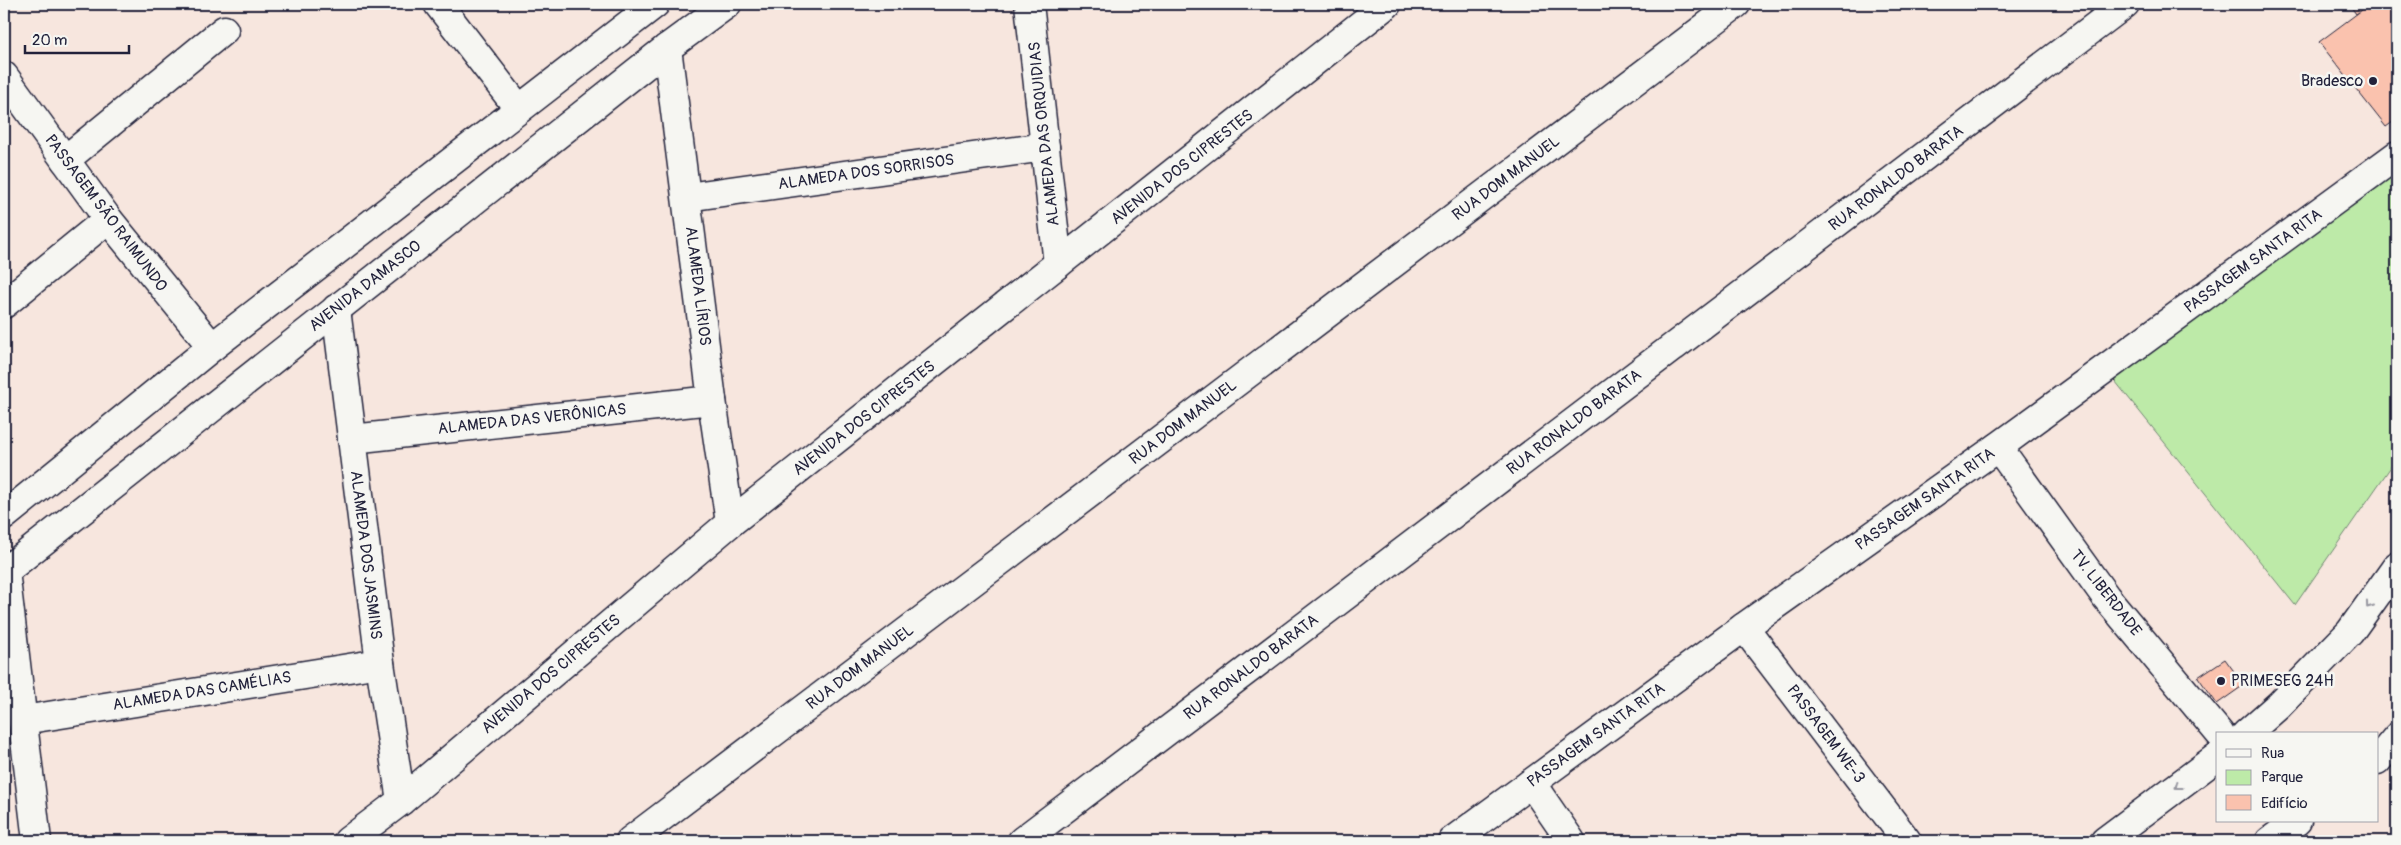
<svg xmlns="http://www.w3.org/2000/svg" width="2401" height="845" font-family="Pangolin,sans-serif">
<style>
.green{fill:#bdeaa8;stroke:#708672}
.building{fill:#fac2ae;stroke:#22223b}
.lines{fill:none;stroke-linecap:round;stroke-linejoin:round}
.street-casing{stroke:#22223b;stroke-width:31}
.secondary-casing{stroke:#22223b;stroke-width:31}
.primary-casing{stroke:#22223b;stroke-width:31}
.path{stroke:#22223b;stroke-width:3;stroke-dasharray:5 4;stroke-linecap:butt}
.street{stroke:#f6f6f2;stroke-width:28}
.secondary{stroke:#f6f6f2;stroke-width:28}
.primary{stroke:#f6f6f2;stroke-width:28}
.oneway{stroke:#9797a0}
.poi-dot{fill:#22223b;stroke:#f6f6f2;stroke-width:2}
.labels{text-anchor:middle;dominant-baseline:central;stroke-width:5;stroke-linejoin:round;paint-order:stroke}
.poi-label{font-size:16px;fill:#22223b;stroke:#f6f6f2;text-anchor:end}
.street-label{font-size:16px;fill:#22223b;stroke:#f6f6f2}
</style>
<rect width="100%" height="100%" fill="#f7e6de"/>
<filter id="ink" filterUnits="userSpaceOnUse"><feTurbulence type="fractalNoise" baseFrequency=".02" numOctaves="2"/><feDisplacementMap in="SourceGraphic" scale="10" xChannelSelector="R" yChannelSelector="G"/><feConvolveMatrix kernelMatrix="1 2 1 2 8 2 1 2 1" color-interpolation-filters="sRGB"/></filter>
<g filter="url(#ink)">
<path class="green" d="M2397,157v301l-102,147 -188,-234z"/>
<g class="building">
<path d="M2349,4h21l-14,10z"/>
<path d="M2370,4h27v115l-11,8 -67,-85z"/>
<path d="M2225,659l19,26 -27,19 -19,-27z"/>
</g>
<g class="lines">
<g class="street-casing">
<g id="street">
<path d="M438,4l81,105"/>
<path d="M1029,4l29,260"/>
<path d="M667,48l45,352 18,123"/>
<path d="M4,76l104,143 104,128"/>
<path d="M65,160l159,-130"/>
<path d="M687,197l358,-50"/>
<path d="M4,304l104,-85"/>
<path d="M336,309l44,354 21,138"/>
<path d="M352,439l360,-39"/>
<path d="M1998,447l108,150 114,137"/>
<path d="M5,571l32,270"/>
<path d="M4,572l663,-524 60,-44"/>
<path d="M1744,627l163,214"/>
<path d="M23,720l357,-57"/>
<path d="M1531,783l40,58"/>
<path d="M348,841l53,-40 329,-278 657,-519"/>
<path d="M630,841l1106,-837"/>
<path d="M1022,841l1103,-837"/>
<path d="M1452,841l292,-214 254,-180 399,-292"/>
</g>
</g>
<g class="secondary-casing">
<path id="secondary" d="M4,516l208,-169 443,-343"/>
</g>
<g class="primary-casing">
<g id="primary">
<path d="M2246,734l33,-29 71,-73 47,-66"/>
<path d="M2377,761l20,-24"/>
<path d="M2105,841l112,-84"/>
<path d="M2270,841l27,-20"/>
</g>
</g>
<path class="path" d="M2066,841l8,-5"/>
<use href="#street" class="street"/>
<use href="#secondary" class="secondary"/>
<use href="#primary" class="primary"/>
</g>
<defs><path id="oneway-chevron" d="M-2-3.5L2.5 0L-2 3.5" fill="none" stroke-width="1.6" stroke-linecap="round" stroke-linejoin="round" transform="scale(1.25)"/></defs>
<g class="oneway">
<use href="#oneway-chevron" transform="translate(2369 605) rotate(126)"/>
<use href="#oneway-chevron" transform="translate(2178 786) rotate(143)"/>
</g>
</g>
<g class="poi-dot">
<circle cx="2373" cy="81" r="5"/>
<circle cx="2221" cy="681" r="5"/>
</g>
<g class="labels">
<g class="poi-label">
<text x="2363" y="81">Bradesco</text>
<text x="2231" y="681" text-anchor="start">PRIMESEG 24H</text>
</g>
<g class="street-label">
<text transform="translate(1044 134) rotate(-96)">ALAMEDA DAS ORQUIDIAS</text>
<text transform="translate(1182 167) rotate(-38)">AVENIDA DOS CIPRESTES</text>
<text transform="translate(866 172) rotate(-8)">ALAMEDA DOS SORRISOS</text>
<text transform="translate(1506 178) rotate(-37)">RUA DOM MANUEL</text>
<text transform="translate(1896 178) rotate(-37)">RUA RONALDO BARATA</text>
<text transform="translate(106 213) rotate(53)">PASSAGEM SÃO RAIMUNDO</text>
<text transform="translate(2253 261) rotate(-36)">PASSAGEM SANTA RITA</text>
<text transform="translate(365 286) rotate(-38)">AVENIDA DAMASCO</text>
<text transform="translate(698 286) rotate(83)">ALAMEDA LÍRIOS</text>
<text transform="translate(864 418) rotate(-38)">AVENIDA DOS CIPRESTES</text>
<text transform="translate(532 419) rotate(-6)">ALAMEDA DAS VERÔNICAS</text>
<text transform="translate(1183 422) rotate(-37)">RUA DOM MANUEL</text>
<text transform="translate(1574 422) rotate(-37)">RUA RONALDO BARATA</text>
<text transform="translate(1925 499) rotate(-35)">PASSAGEM SANTA RITA</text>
<text transform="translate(366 555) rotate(83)">ALAMEDA DOS JASMINS</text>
<text transform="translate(2106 593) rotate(52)">TV. LIBERDADE</text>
<text transform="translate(860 667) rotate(-37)">RUA DOM MANUEL</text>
<text transform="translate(1251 667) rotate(-37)">RUA RONALDO BARATA</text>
<text transform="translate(551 674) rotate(-40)">AVENIDA DOS CIPRESTES</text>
<text transform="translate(202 691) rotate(-9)">ALAMEDA DAS CAMÉLIAS</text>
<text transform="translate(1826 734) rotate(53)">PASSAGEM WE-3</text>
<text transform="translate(1596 735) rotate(-36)">PASSAGEM SANTA RITA</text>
</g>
</g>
<rect width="2401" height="845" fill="none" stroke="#f6f6f2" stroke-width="20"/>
<rect x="10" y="10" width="2381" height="825" fill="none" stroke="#22223b" stroke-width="2" filter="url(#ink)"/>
<rect x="2216" y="732" width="162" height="90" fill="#f6f6f2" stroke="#a1a1a9"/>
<rect x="2226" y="749" width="25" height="8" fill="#f6f6f2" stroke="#a1a1a9"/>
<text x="2261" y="758" font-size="15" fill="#22223b">Rua</text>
<rect x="2226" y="770" width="25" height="15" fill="#bdeaa8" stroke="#a1a1a9"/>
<text x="2261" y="782" font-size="15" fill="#22223b">Parque</text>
<rect x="2226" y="795" width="25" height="15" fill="#fac2ae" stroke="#a1a1a9"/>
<text x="2261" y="808" font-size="15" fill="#22223b">Edifício</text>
<path d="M25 45v8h104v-8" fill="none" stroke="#22223b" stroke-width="2.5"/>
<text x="32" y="45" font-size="15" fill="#22223b" stroke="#f6f6f2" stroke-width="4" paint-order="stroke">20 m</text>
</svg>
